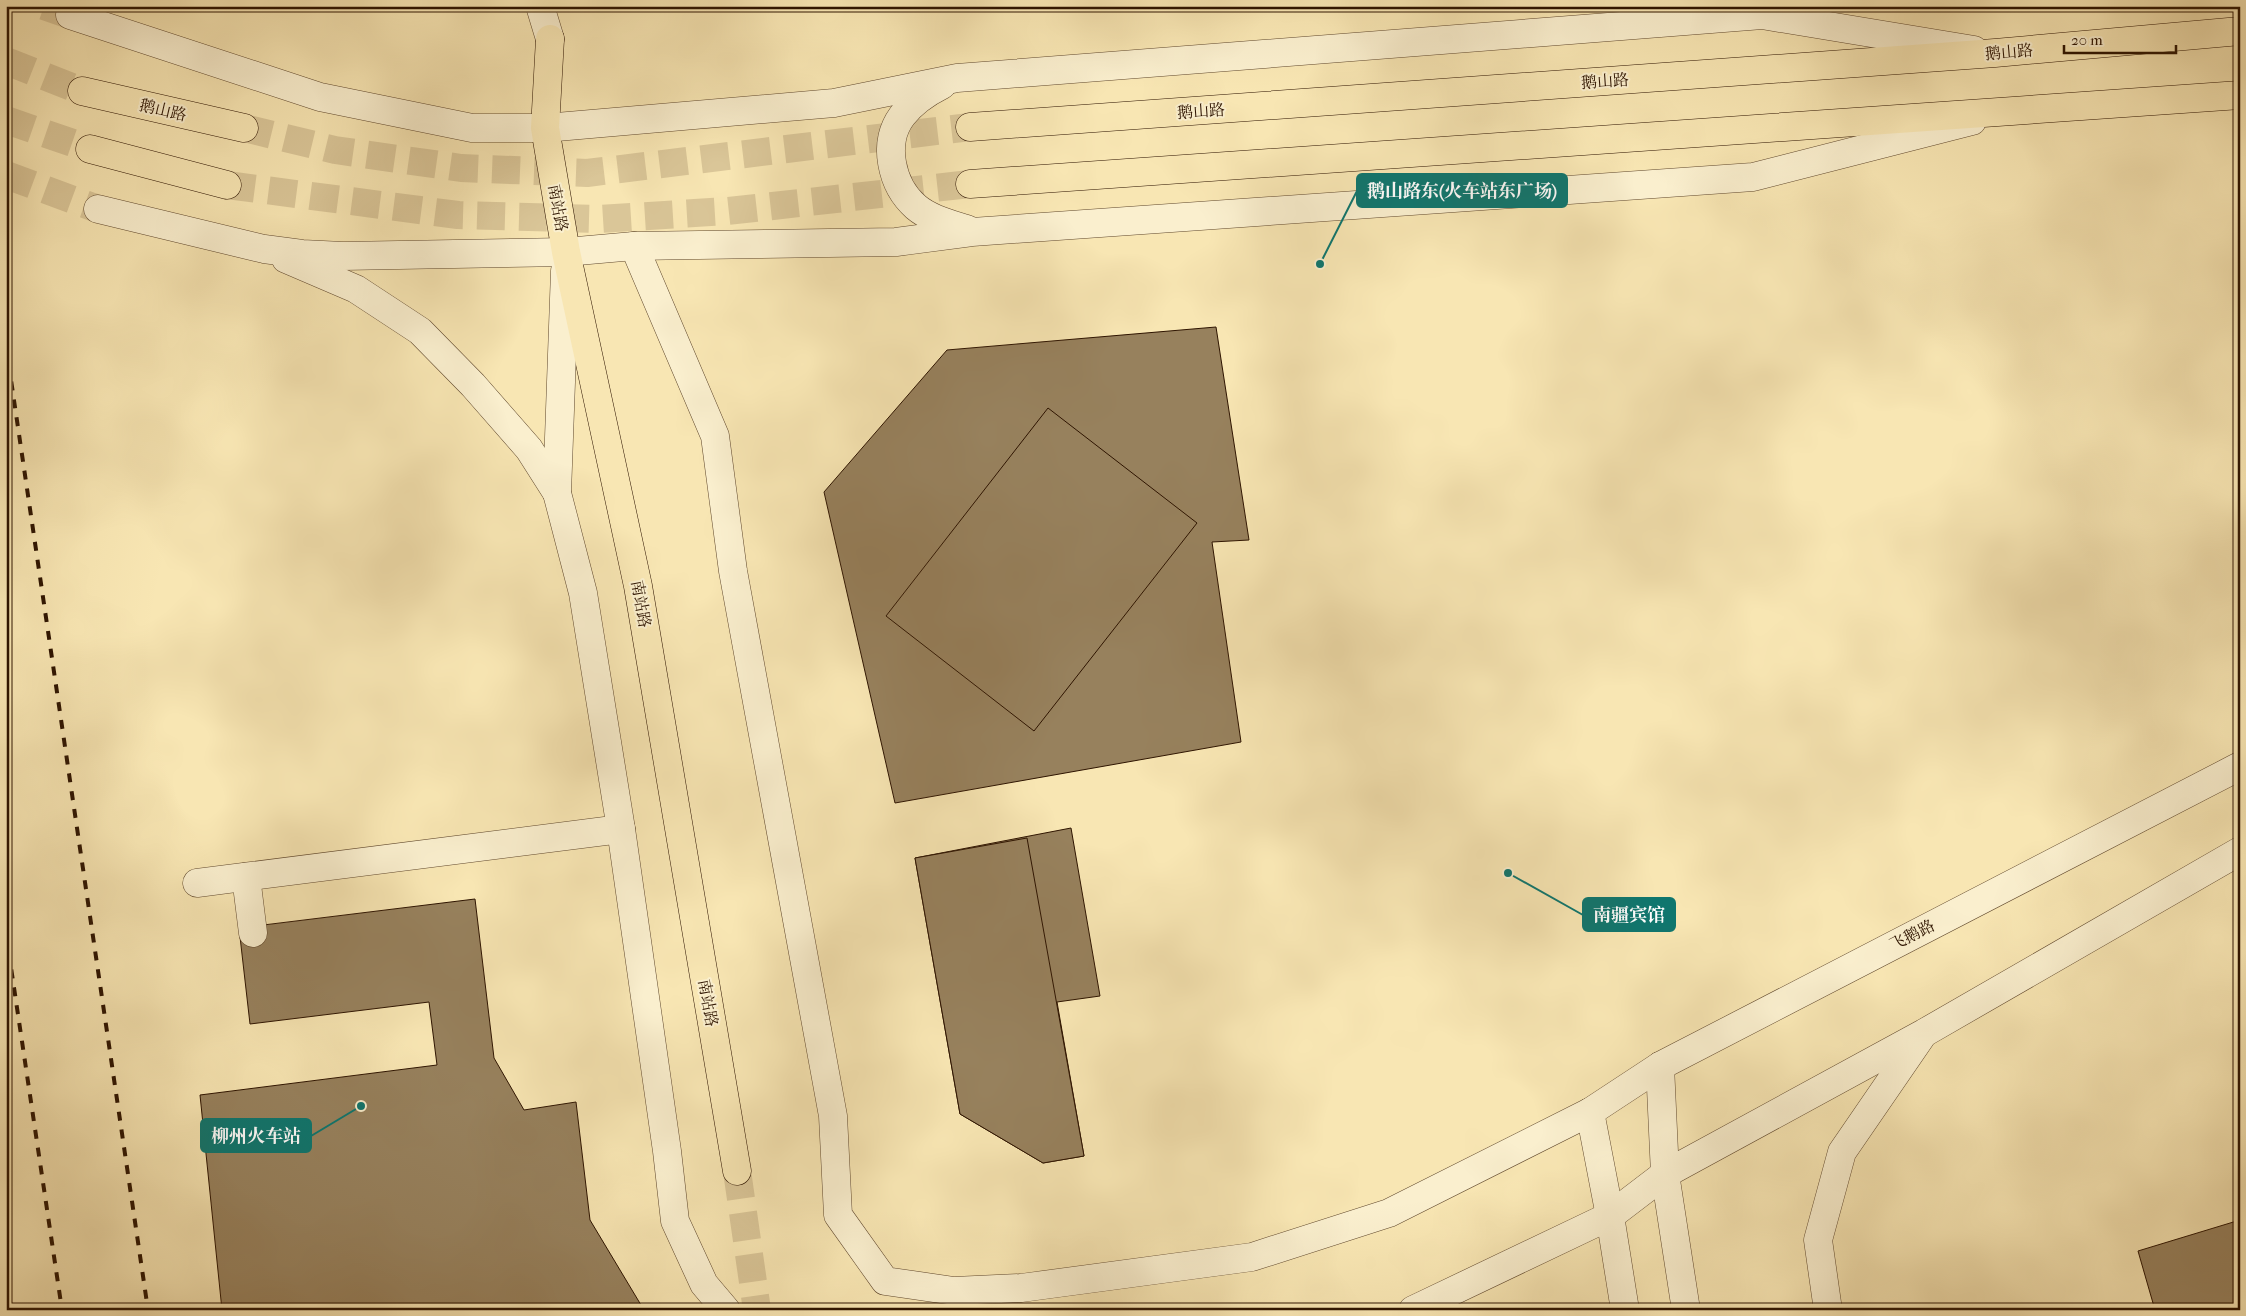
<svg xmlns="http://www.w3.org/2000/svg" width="2246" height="1316" font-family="'IM FELL French Canon','Noto Serif SC',serif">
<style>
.building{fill:#97815d;stroke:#2e1400}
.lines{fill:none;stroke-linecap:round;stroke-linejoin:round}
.minor-tunnel{stroke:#dac698;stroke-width:28;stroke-dasharray:28 14;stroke-linecap:butt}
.major-tunnel{stroke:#dac698;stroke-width:28;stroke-dasharray:28 14;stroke-linecap:butt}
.minor-casing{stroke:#60482d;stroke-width:29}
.major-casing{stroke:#2e1400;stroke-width:29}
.minor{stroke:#faefce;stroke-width:28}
.major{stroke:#f8e6b3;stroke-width:28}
.rail{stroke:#2e1400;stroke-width:4;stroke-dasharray:9 9;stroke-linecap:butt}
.labels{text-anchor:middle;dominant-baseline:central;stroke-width:4;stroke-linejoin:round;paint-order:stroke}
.street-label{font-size:16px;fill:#2e1400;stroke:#faefce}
.leader{fill:none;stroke:#0f766e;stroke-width:2}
.callout-dot{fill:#0f766e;stroke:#faefce;stroke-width:2}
.callout{fill:#0f766e;stroke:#0f766e;stroke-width:2}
.callout-label{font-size:18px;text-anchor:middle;font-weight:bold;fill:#fff}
</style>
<rect width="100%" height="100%" fill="#f8e6b3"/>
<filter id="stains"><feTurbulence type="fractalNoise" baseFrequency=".004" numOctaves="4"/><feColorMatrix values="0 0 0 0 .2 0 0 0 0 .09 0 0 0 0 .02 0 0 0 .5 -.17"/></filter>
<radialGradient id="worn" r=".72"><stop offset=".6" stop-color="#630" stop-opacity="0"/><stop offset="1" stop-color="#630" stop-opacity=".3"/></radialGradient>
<g class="building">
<path d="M1216,327l33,213 -37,2 29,200 -346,61 -71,-311 123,-142z"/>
<path d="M1048,408l149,115 -163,208 -148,-115z"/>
<path d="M1071,828l29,168 -43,6 27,154 -41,7 -83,-49 -45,-256z"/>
<path d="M1027,838l57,318 -41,7 -83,-49 -45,-256z"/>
<path d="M475,899l19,159 30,52 52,-8 14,118 54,90h-422l-22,-215 237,-30 -8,-63 -179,22 -11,-96z"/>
<path d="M2240,1220v90h-85l-17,-59z"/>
</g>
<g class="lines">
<g class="minor-tunnel">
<path d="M44,6l26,9"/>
<path d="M6,175l92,34"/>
</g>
<g class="major-tunnel">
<path d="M6,61l76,30"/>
<path d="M6,120l84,29"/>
<path d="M244,128l91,22 126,18 126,5 383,-46"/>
<path d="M227,185l231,30 142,4 128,-8 242,-27"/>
<path d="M737,1171l20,139"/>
</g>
<g class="minor-casing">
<g id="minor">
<path d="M540,6l10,33"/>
<path d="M70,15l250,82 152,31h73l289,-25 123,-25 805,-63 212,35"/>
<path d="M942,85c-14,7 -30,18 -40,31 -20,27 -11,69 14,91 14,12 35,17 53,23"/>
<path d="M98,209l166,40 38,5 41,2 223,-4 68,-6 262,-4 76,-10 781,-55 219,-56"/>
<path d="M634,246l81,190 18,135 100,545 5,99 47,66 69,10 67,-3 231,-31 137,-44 201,-101 70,-46 580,-300"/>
<path d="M286,259l70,30 64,42 53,54 56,64 28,44"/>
<path d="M565,271l-8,222 26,100 38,236 46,322 8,70 29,63 22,26"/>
<path d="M246,877l7,56"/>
<path d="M197,883l424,-54"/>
<path d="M1660,1066l5,108 21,136"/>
<path d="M1590,1112l20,104 15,94"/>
<path d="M1413,1310l197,-94 55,-42 259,-141 316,-182"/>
<path d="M1828,1310l-10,-70 24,-88 79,-115"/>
</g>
</g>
<g class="major-casing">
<g id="major">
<path d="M550,39l-5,89 21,124 72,334 99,585"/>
<path d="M82,91l162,37"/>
<path d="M970,127l1025,-74 245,-22"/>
<path d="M90,149l137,36"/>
<path d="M970,184l1270,-89"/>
</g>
</g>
<use href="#minor" class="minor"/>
<use href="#major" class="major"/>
<g class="rail">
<path d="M6,346l142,964"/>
<path d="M6,934l56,376"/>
</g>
</g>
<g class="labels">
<g class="street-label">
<text transform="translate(2009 52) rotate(-5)">鹅山路</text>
<text transform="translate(1605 81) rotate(-4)">鹅山路</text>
<text transform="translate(163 110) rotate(13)">鹅山路</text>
<text transform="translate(1201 111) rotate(-4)">鹅山路</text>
<text transform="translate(558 208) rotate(80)">南站路</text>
<text transform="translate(641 604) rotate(80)">南站路</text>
<text transform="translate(1912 935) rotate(-27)">飞鹅路</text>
<text transform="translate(708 1003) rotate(80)">南站路</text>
</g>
</g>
<path class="leader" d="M1320 264L1357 191M1508 873L1583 915M361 1106L311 1136"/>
<g class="callout-dot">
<circle cx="1320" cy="264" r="5"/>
<circle cx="1508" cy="873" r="5"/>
<circle cx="361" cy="1106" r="5"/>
</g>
<g class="callout">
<rect x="1357" y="174" width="210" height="33" rx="5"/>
<rect x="1583" y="898" width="92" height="33" rx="5"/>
<rect x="201" y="1119" width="110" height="33" rx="5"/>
</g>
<g class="callout-label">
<text x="1462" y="197">鹅山路东(火车站东广场)</text>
<text x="1629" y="921">南疆宾馆</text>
<text x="256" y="1142">柳州火车站</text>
</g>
<rect width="2246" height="1316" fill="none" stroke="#f8e6b3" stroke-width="25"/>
<rect x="8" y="8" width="2231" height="1301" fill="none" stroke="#2e1400" stroke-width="2.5"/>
<rect x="12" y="12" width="2221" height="1291" fill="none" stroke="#2e1400"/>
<path d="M2064 45v8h112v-8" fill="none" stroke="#2e1400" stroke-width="2.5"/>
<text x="2071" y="45" font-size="15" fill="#2e1400" stroke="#faefce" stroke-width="4" paint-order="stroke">20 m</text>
<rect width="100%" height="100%" filter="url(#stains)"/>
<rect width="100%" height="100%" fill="url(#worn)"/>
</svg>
